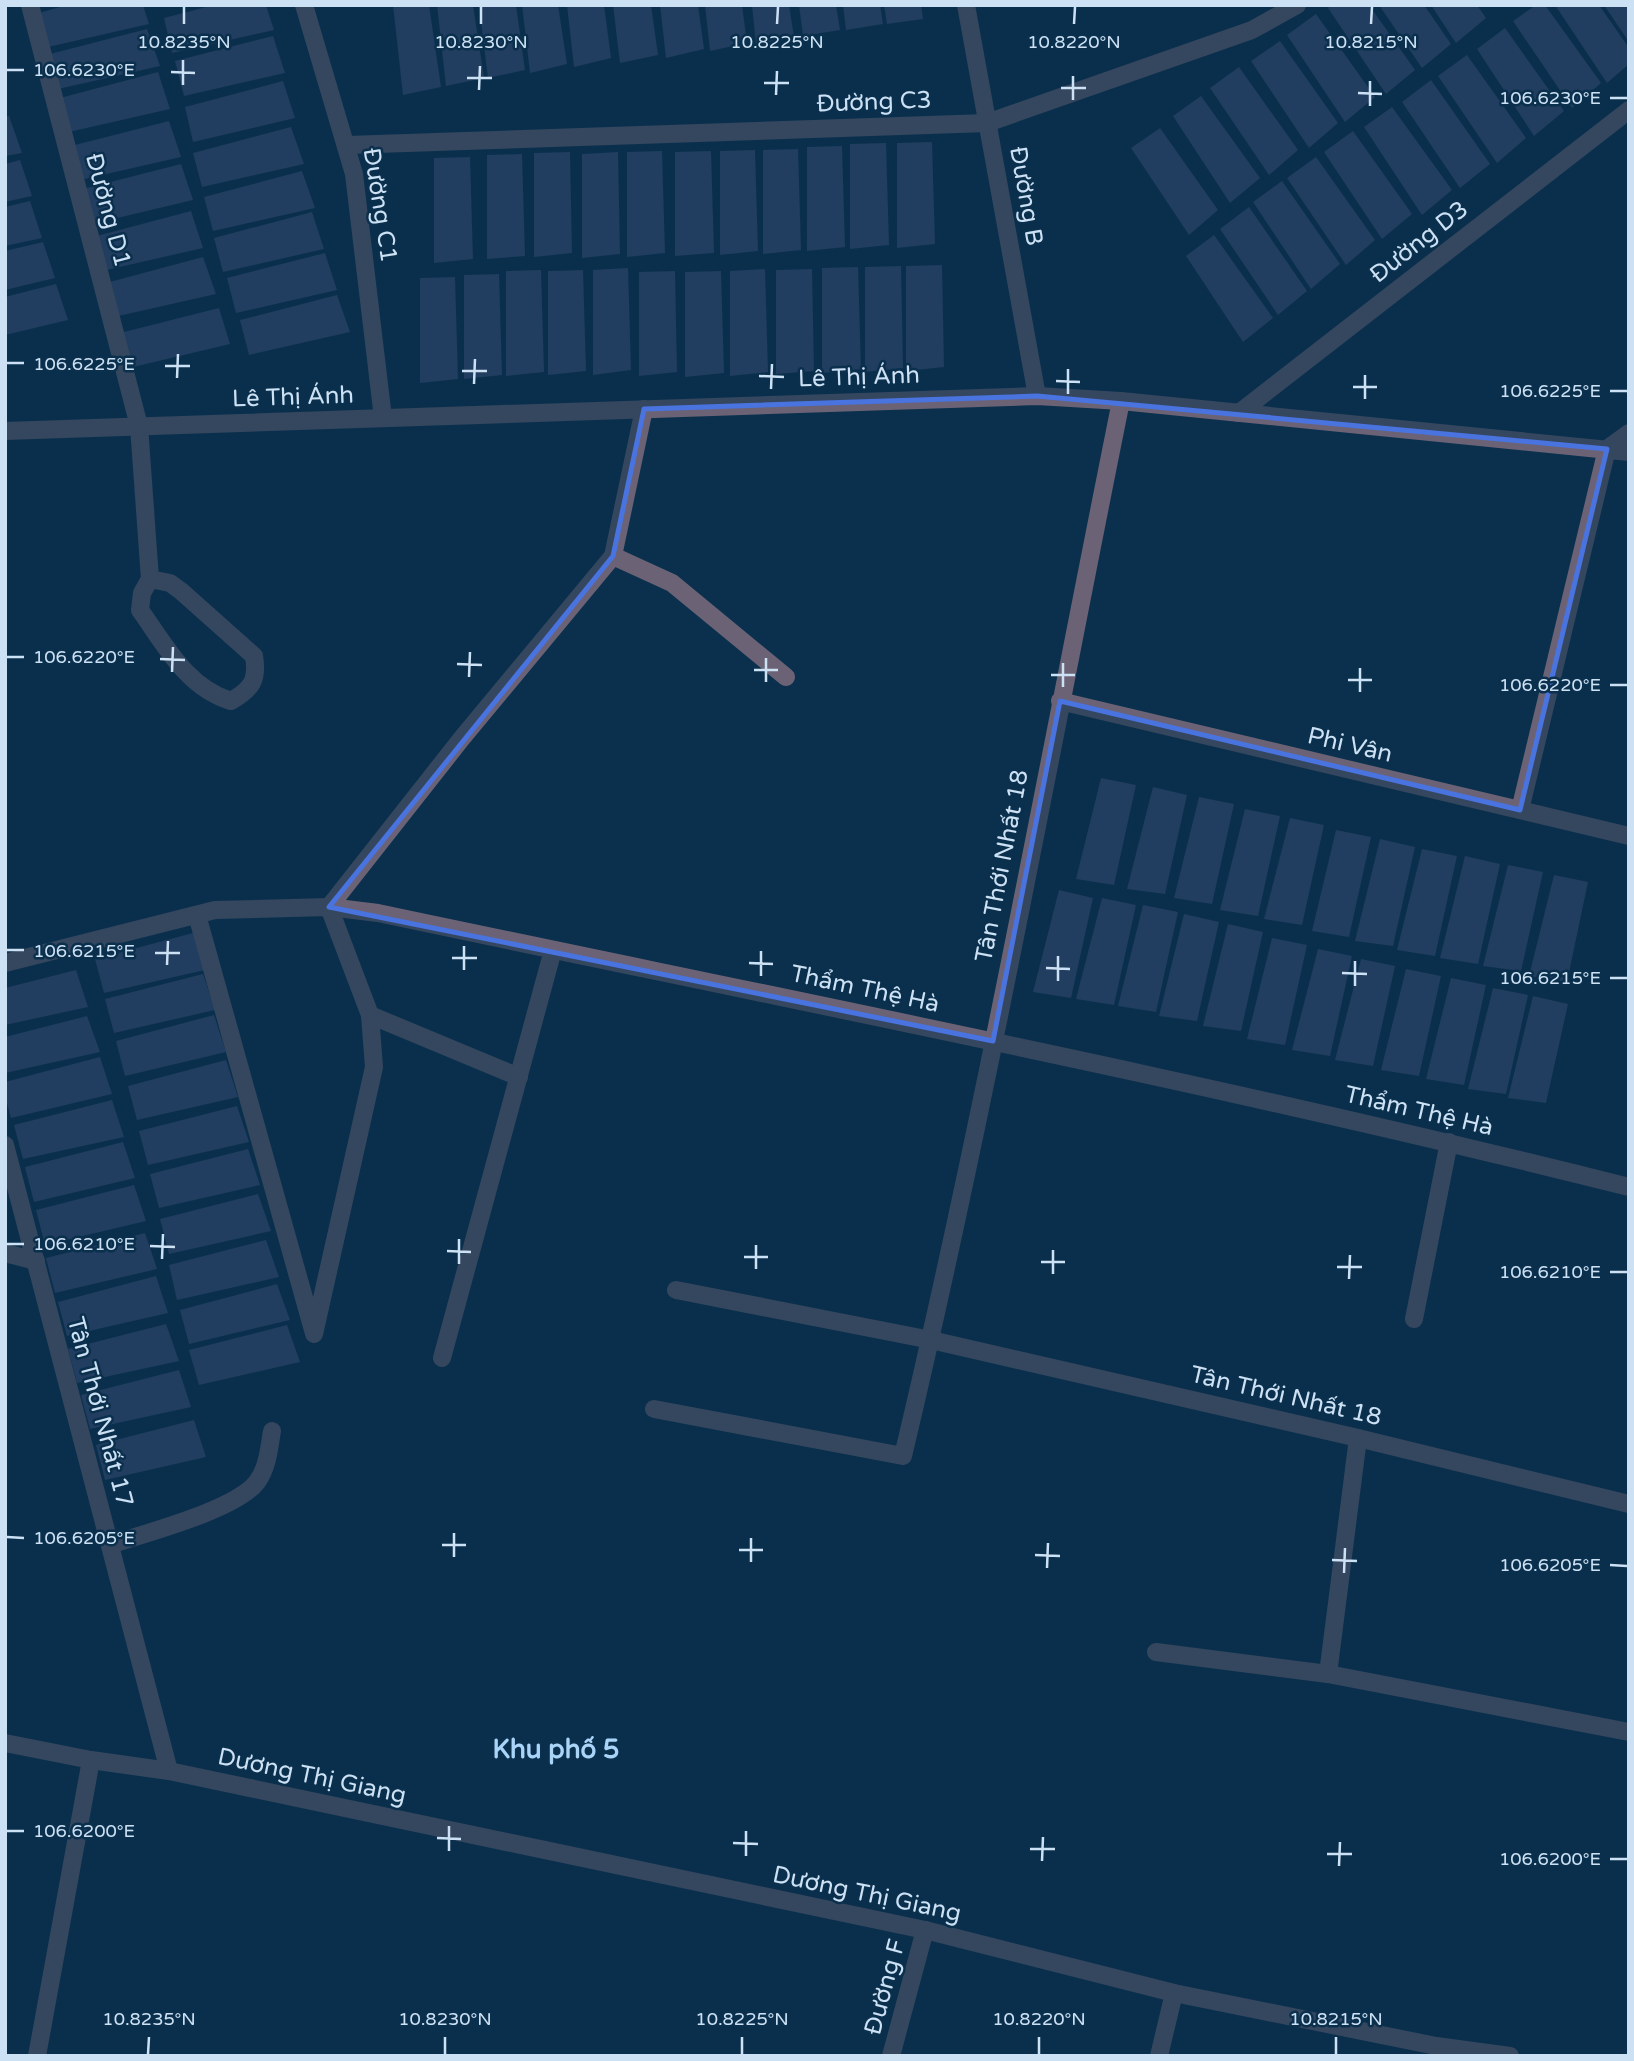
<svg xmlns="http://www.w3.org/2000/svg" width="1634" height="2061" font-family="'Varela Round',sans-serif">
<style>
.building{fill:#3f4f75}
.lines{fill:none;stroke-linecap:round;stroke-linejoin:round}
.minor{stroke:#6b6375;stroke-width:18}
.marked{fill:none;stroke:#4973df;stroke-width:5;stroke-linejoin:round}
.ticks{fill:none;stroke:#cde1f4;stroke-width:2.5}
.labels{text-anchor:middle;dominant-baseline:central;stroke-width:5;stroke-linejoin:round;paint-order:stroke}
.street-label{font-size:24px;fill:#cde1f4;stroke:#0a304d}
.neighbourhood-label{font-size:26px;font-weight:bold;fill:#aad3f8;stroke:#0a304d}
.ticks-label{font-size:18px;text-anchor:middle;fill:#cde1f4;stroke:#0a304d;stroke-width:5;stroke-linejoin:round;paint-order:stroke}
</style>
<rect width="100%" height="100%" fill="#0a304d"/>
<g class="building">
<path d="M67,5h76l6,19 -101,23 -9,-34z"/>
<path d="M214,5h52l8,25 -102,23 -8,-35z"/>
<path d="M393,5h36l12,82 -38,8z"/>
<path d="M437,5h36l11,73 -38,8z"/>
<path d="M479,5h37l9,65 -37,8z"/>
<path d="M522,5h36l9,59 -37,9z"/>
<path d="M567,5h37l7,53 -37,9z"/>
<path d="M613,5h38l7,50 -38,8z"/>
<path d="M660,5h38l6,44 -38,9z"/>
<path d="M705,5h37l5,38 -37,8z"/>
<path d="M752,5h37l5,32 -38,8z"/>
<path d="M799,5h37l4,25 -37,6z"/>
<path d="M843,5h37l3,19 -37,6z"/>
<path d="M884,5h37l2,14 -36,5z"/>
<path d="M1331,5h38l46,65 -29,24 -58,-86z"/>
<path d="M1379,5h45l27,39 -29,24z"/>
<path d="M1431,5h46l9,13 -30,25z"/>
<path d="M1536,5h9l56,78 -29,25 -59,-87z"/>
<path d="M1555,5h44l30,43v16l-22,19z"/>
<path d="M1604,5h25v37z"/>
<path d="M1316,14l59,83 -30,25 -58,-87z"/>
<path d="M1505,28l59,83 -30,25 -57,-87z"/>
<path d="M147,29l13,37 -102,23 -8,-35z"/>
<path d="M273,36l12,37 -101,23 -9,-35z"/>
<path d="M1280,41l58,82 -29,25 -58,-87z"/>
<path d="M1467,55l59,83 -29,25 -59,-87z"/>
<path d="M1239,67l59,83 -29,25 -59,-87z"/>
<path d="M158,72l12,37 -101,23 -9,-34z"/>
<path d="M1431,80l59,84 -30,24 -58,-86z"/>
<path d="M283,81l12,37 -102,24 -8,-35z"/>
<path d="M1201,96l59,82 -30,25 -57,-87z"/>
<path d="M1392,107l60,83 -30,25 -58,-88z"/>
<path d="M9,116l13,37 -17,3v-39z"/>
<path d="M169,121l12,36 -101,23 -9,-34z"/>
<path d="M291,127l13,37 -102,23 -9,-34z"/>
<path d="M1160,128l58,82 -29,25 -58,-87z"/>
<path d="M1353,131l59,83 -30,25 -58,-87z"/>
<path d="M932,142l3,102 -38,4v-105z"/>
<path d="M886,143l3,102 -39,4v-105z"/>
<path d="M842,146l3,101 -38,4v-104z"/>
<path d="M798,149l3,101 -38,4v-104z"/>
<path d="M755,150l3,101 -38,4v-104z"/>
<path d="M662,151l3,102 -38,4v-105z"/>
<path d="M711,151l3,102 -39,3v-104z"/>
<path d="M570,152l2,101 -38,4v-104z"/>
<path d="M618,152l2,102 -38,4v-104z"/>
<path d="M522,154l3,102 -38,3v-104z"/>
<path d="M470,157l3,102 -39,4v-105z"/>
<path d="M1316,157l59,83 -29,25 -59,-87z"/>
<path d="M20,160l12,36 -27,6v-38z"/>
<path d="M181,164l12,36 -101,24 -9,-35z"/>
<path d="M302,171l13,37 -102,23 -9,-34z"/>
<path d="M1282,181l58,83 -29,25 -58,-87z"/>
<path d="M30,201l12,37 -37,8v-39z"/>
<path d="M1249,207l58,84 -29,24 -58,-86z"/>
<path d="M191,211l12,37 -101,23 -9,-34z"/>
<path d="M312,212l12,37 -101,23 -9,-34z"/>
<path d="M1214,235l59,83 -30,24 -57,-86z"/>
<path d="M43,242l12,36 -50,12v-39z"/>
<path d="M325,253l12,37 -101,23 -9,-35z"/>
<path d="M203,257l13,37 -102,23 -8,-34z"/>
<path d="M942,265l2,102 -38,4v-105z"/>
<path d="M901,266l2,102 -38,4v-105z"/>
<path d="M858,267l3,102 -39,4v-105z"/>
<path d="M628,268l3,102 -38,5v-105z"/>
<path d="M765,269l3,103 -38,4v-105z"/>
<path d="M812,269l2,102 -38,3v-104z"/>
<path d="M541,270l3,102 -38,4v-105z"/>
<path d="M583,270l3,101 -38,4v-104z"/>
<path d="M675,271l2,101 -38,4v-104z"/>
<path d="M721,271l3,102 -39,4v-105z"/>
<path d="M499,274l3,101 -38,4v-104z"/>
<path d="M455,277l3,102 -38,4v-105z"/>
<path d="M56,284l12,36 -63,15v-38z"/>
<path d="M337,295l13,37 -101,23 -9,-35z"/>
<path d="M219,308l11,36 -101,24 -9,-35z"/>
<path d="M1101,778l35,7 -22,100 -38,-6z"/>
<path d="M1153,787l34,8 -22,99 -38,-5z"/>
<path d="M1199,797l35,7 -22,100 -38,-6z"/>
<path d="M1245,809l35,7 -22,100 -38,-6z"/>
<path d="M1290,818l34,7 -22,100 -38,-6z"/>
<path d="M1336,830l35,7 -22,100 -37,-6z"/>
<path d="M1380,839l35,8 -22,99 -38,-5z"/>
<path d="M1422,849l35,7 -22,100 -38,-6z"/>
<path d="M1465,856l35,8 -22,100 -38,-6z"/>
<path d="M1508,865l35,7 -22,99 -38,-5z"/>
<path d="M1554,875l34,7 -21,100 -38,-6z"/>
<path d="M1059,890l34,8 -22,100 -38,-6z"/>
<path d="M1102,898l34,7 -22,100 -38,-6z"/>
<path d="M1143,905l35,7 -22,100 -38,-6z"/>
<path d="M1184,914l35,8 -22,99 -38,-5z"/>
<path d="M1228,924l35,8 -22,99 -38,-5z"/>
<path d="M193,933l12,37 -101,23 -9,-34z"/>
<path d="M1272,938l35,7 -22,100 -38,-6z"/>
<path d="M1318,949l34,7 -22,100 -38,-6z"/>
<path d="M1361,959l34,7 -22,100 -38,-6z"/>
<path d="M1406,969l35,7 -22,100 -38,-6z"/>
<path d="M76,970l12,37 -83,18v-37z"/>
<path d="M203,974l12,36 -101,23 -9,-34z"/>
<path d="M1451,978l35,7 -22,100 -38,-6z"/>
<path d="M1493,988l35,7 -22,99 -38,-5z"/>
<path d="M1533,996l35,8 -22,99 -38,-5z"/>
<path d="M214,1015l12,37 -101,24 -9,-35z"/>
<path d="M87,1016l13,36 -95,21v-36z"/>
<path d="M100,1057l12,37 -101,24 -6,-22v-14z"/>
<path d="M226,1060l12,37 -101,23 -9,-34z"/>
<path d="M112,1100l12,37 -101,22 -9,-34z"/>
<path d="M237,1106l12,36 -101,23 -9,-34z"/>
<path d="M123,1142l12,36 -101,24 -9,-35z"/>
<path d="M248,1149l12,36 -101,23 -9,-34z"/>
<path d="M134,1185l12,36 -101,24 -9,-35z"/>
<path d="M258,1194l13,37 -102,23 -9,-35z"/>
<path d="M145,1233l12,36 -102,24 -9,-35z"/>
<path d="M266,1240l13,37 -102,23 -8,-35z"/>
<path d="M156,1276l12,37 -101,23 -9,-34z"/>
<path d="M277,1284l13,36 -101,24 -9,-34z"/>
<path d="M166,1324l13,37 -102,22 -9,-34z"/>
<path d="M287,1325l13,37 -101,23 -10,-35z"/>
<path d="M179,1370l12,37 -101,22 -9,-34z"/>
<path d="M194,1420l12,37 -101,23 -9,-35z"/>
</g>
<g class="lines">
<g class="minor">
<path d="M30,5l109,421 11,153 -8,14 -2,17c25,35 47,78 91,91 21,-12 27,-21 23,-45l-73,-65 -11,-8 -20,-4"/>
<path d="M304,5l50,169 29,244"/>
<path d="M966,5l71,391"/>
<path d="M347,145l640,-22 265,-93 45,-25"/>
<path d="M1239,413l390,-303"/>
<path d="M5,431l1032,-35 84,5 508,51"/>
<path d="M613,556l59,27 114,94"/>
<path d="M1060,701l569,135"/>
<path d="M1520,810l87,-361 22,-16"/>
<path d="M197,915l116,415"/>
<path d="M5,963l210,-53 114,-3 49,6c417,88 837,170 1251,274"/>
<path d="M370,1015l149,62"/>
<path d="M5,1145l164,626"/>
<path d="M5,1253l31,8"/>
<path d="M676,1290l255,50 427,98 271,66"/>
<path d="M1414,1319l35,-177"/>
<path d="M314,1334l60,-267 -4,-52 -41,-108 133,-169 151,-182 31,-147"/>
<path d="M442,1358l111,-408"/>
<path d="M654,1409l249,47c83,-349 147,-703 218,-1055"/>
<path d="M110,1545c35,-12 126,-35 147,-63 11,-15 12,-34 15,-51"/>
<path d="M1156,1652l172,22 301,58"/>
<path d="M1328,1674l30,-236"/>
<path d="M5,1743l86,17 78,11 756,159 249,63 262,53 74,10"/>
<path d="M37,2056l54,-296"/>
<path d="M891,2056l34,-126"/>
<path d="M1159,2056l15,-63"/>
</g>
</g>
<path d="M0 0H1634V2061H0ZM1037,396l570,53 -87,361 -460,-109 -67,340 -664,-134 284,-351 31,-147z" fill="#0a304d" fill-opacity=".55" fill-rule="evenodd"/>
<path class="marked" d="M1037,396l570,53 -87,361 -460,-109 -67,340 -664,-134 284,-351 31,-147z"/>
<path class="ticks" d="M184,24v-17M481,24v-17M777,24l1,-17M1074,24l1,-17M1371,24l1,-17M7,70h17M171,72l24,1M467,78h25M764,83h25M183,85v-25M1061,88h25M479,90l1,-24M1358,93l24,1M776,95l1,-24M1610,98h17M1073,100v-24M1370,106v-25M7,363h17M165,366h25M462,371h25M759,376l25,1M177,378l1,-24M1056,381l24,1M474,384l1,-25M1353,387h24M771,389l1,-25M1610,391h17M1068,394v-25M1365,399v-24M7,657h17M160,659l25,1M457,664l25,1M754,670h24M172,672l1,-25M1051,675h24M469,677l1,-25M1348,680h24M766,682v-24M1610,685h17M1063,687v-24M1360,692v-24M7,950h17M155,953h25M452,958h25M749,963l24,1M167,965l1,-24M1046,968l24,1M464,970v-24M1342,973l25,1M761,976v-25M1610,978h17M1058,981v-25M1355,986v-25M7,1244h17M150,1246l25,1M447,1251l24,1M744,1257h24M162,1259l1,-25M1041,1262h24M459,1264v-25M1337,1267h25M756,1269v-24M1610,1272h17M1053,1274v-24M1349,1279l1,-24M7,1537l17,1M442,1545h24M739,1550h24M1035,1555l25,1M454,1557v-24M1332,1560l25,1M751,1562v-24M1610,1565l17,1M1047,1568l1,-25M1344,1573l1,-25M7,1831h17M437,1838l24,1M733,1843l25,1M1030,1849h25M449,1851v-25M1327,1854h25M746,1856v-25M1610,1859h17M1042,1861l1,-24M1339,1866l1,-24M148,2054l1,-17M445,2054v-17M742,2054v-17M1039,2054v-17M1336,2054v-17"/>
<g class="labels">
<g class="street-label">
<text transform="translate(874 102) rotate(-2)">Đường C3</text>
<text transform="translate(1026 196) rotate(80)">Đường B</text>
<text transform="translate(380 205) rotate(81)">Đường C1</text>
<text transform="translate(108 210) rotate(75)">Đường D1</text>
<text transform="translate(1419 242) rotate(-38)">Đường D3</text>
<text transform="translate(859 377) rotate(-2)">Lê Thị Ánh</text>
<text transform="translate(293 397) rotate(-2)">Lê Thị Ánh</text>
<text transform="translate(1350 745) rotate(13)">Phi Vân</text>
<text transform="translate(1002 866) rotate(-79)">Tân Thới Nhất 18</text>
<text transform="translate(865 989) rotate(12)">Thẩm Thệ Hà</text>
<text transform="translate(1419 1111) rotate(13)">Thẩm Thệ Hà</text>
<text transform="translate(1286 1396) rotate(13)">Tân Thới Nhất 18</text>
<text transform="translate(100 1412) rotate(75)">Tân Thới Nhất 17</text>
<text transform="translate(312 1776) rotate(12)">Dương Thị Giang</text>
<text transform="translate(867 1894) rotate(12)">Dương Thị Giang</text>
<text transform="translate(885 1987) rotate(-75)">Đường F</text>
</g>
<g class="neighbourhood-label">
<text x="556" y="1749">Khu phố 5</text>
</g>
</g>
<g class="ticks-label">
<text x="184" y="48">10.8235°N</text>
<text x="481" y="48">10.8230°N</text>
<text x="777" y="48">10.8225°N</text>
<text x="1074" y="48">10.8220°N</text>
<text x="1371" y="48">10.8215°N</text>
<text x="84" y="76">106.6230°E</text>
<text x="1550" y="104">106.6230°E</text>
<text x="84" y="370">106.6225°E</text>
<text x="1550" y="397">106.6225°E</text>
<text x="84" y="663">106.6220°E</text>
<text x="1550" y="691">106.6220°E</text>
<text x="84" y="957">106.6215°E</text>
<text x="1550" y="984">106.6215°E</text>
<text x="84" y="1250">106.6210°E</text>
<text x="1550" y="1278">106.6210°E</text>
<text x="84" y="1544">106.6205°E</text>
<text x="1550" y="1571">106.6205°E</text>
<text x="84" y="1837">106.6200°E</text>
<text x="1550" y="1865">106.6200°E</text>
<text x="149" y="2025">10.8235°N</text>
<text x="445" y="2025">10.8230°N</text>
<text x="742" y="2025">10.8225°N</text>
<text x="1039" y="2025">10.8220°N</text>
<text x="1336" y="2025">10.8215°N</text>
</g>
<rect width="1634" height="2061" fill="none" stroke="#cde1f4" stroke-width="14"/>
</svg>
